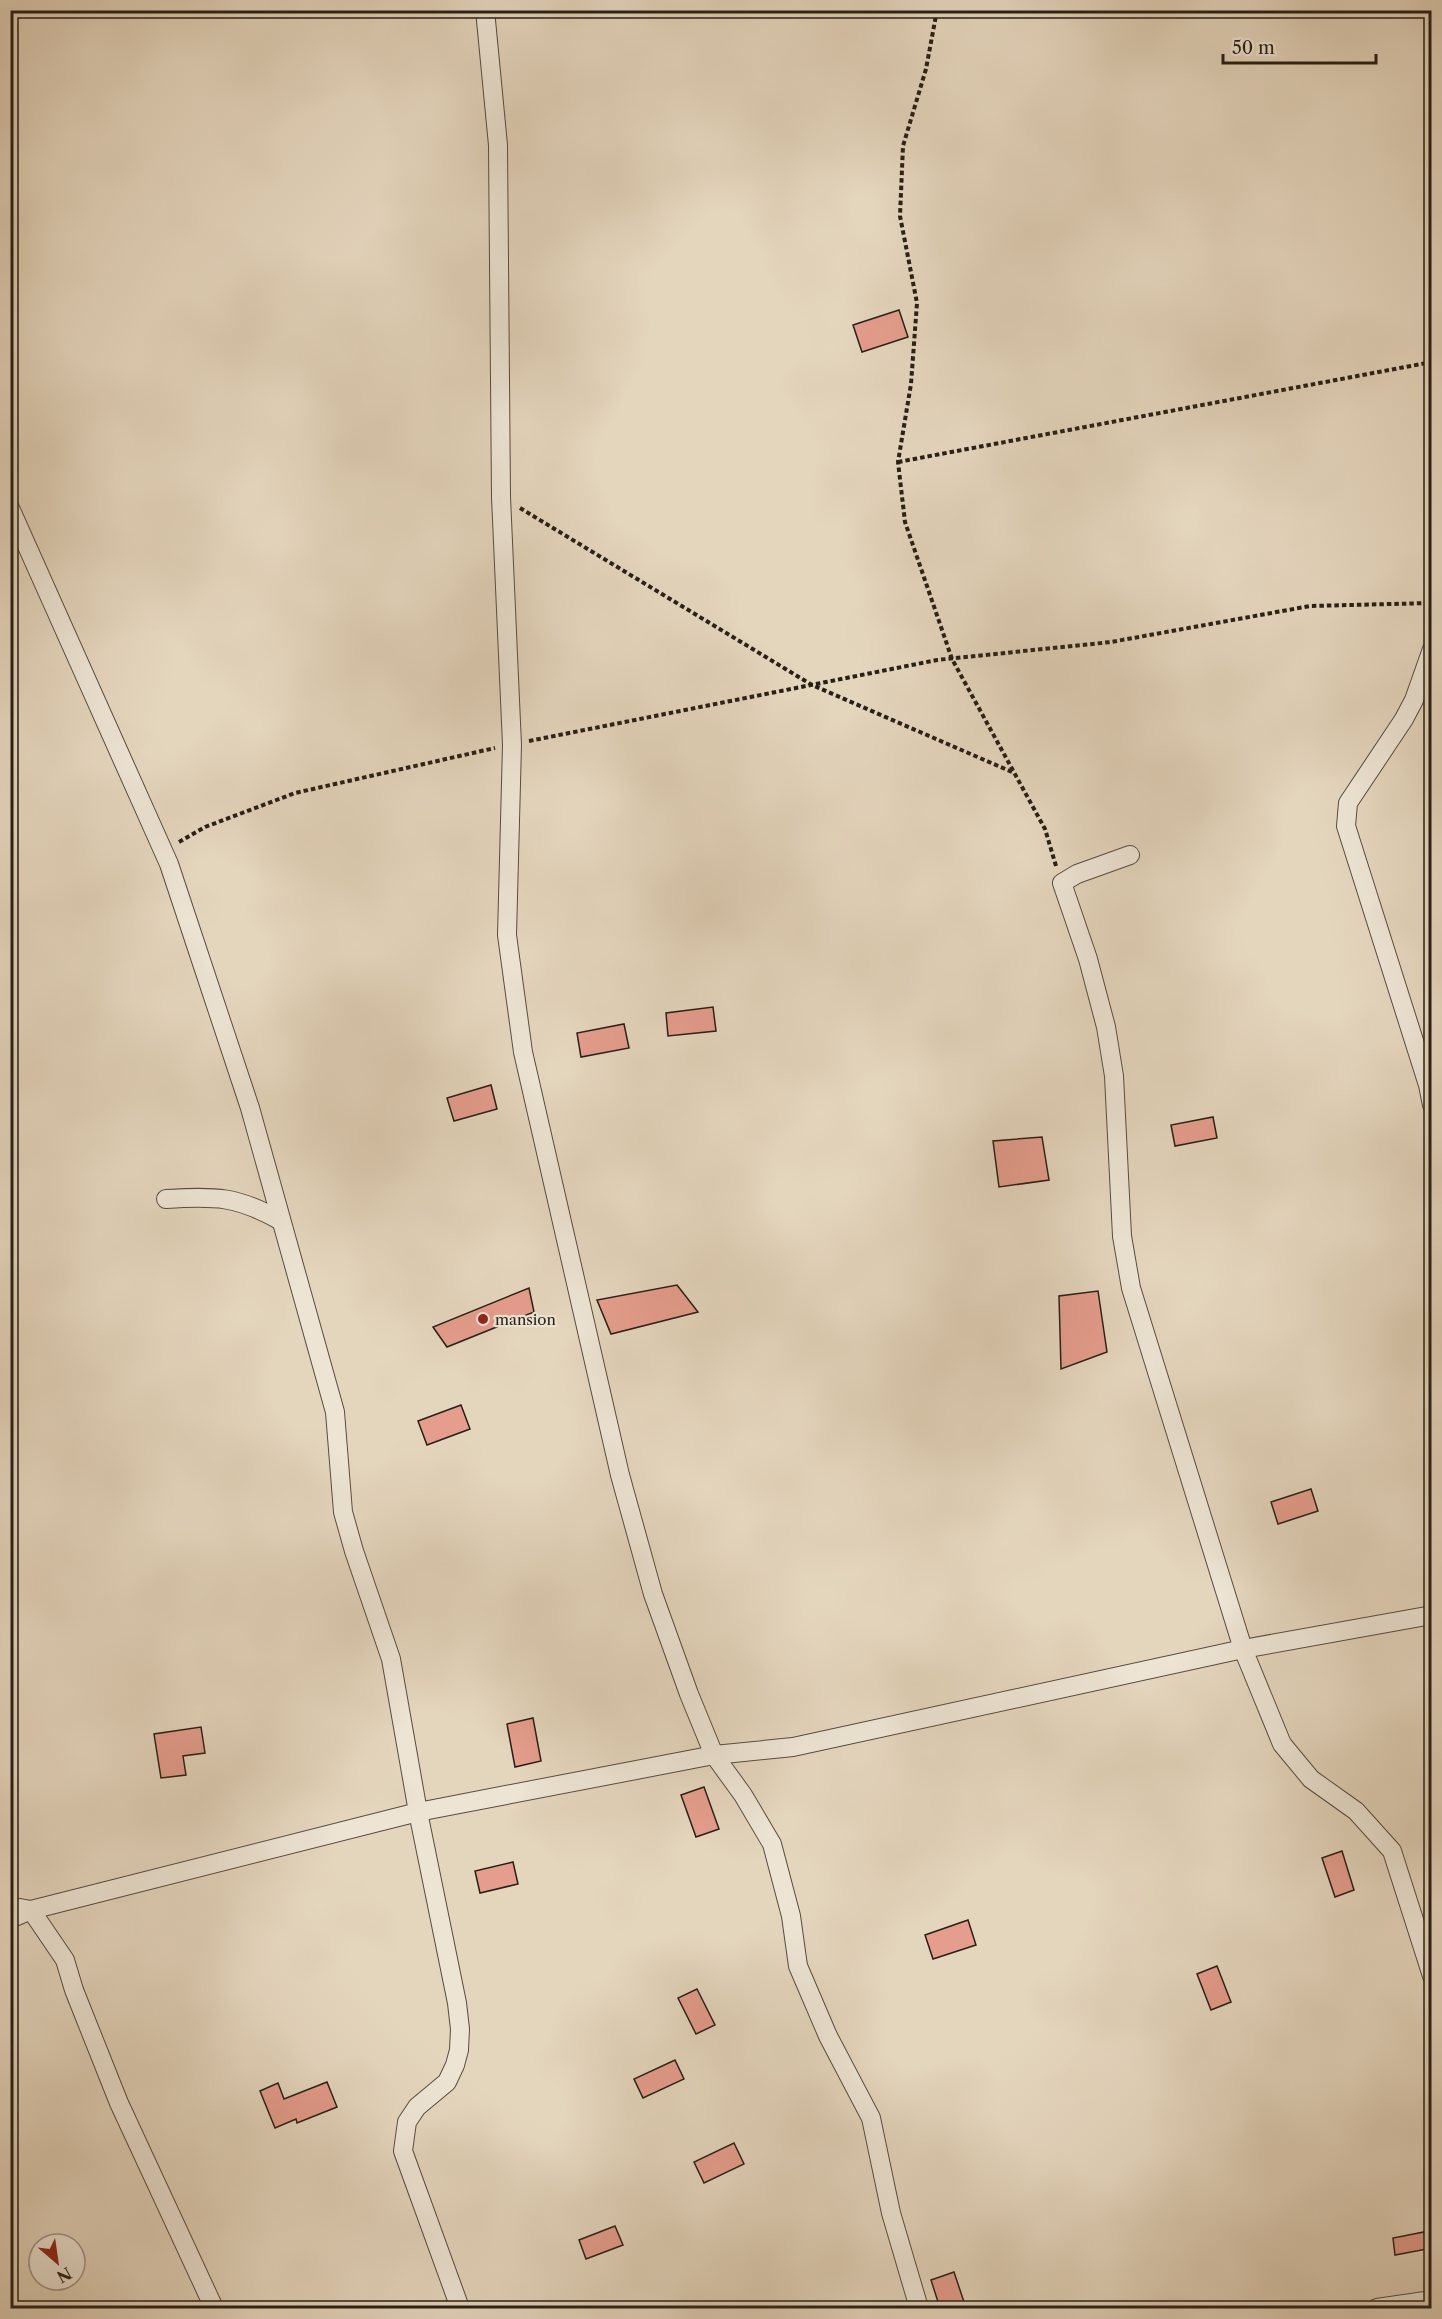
<svg xmlns="http://www.w3.org/2000/svg" width="1442" height="2319" font-family="'Libre Caslon Text',serif">
<style>
.building{fill:#e59d8d;stroke:#281f15;stroke-width:1.5}
.lines{fill:none;stroke-linecap:round;stroke-linejoin:round}
.street-casing{stroke:#574c3f;stroke-width:20}
.path{stroke:#281f15;stroke-width:4;stroke-dasharray:4.5 3;stroke-linecap:butt}
.street{stroke:#ede4d4;stroke-width:18}
.poi-dot{fill:#8f2418;stroke:#ede4d4;stroke-width:2}
.labels{text-anchor:middle;dominant-baseline:central;stroke-width:4.5;stroke-linejoin:round;paint-order:stroke}
.poi-label{font-size:15px;fill:#281f15;stroke:#ede4d4;text-anchor:start}
</style>
<rect width="100%" height="100%" fill="#e4d5bd"/>
<filter id="stains"><feTurbulence type="fractalNoise" baseFrequency=".00333" numOctaves="4"/><feColorMatrix values="0 0 0 0 .2 0 0 0 0 .09 0 0 0 0 .02 0 0 0 .5 -.17"/></filter>
<radialGradient id="worn" r=".72"><stop offset=".6" stop-color="#630" stop-opacity="0"/><stop offset="1" stop-color="#630" stop-opacity=".3"/></radialGradient>
<g class="building">
<path d="M899,310l9,27 -46,15 -9,-27z"/>
<path d="M713,1007l3,24 -48,5 -2,-23z"/>
<path d="M624,1024l5,24 -48,9 -4,-24z"/>
<path d="M491,1085l6,24 -43,12 -7,-23z"/>
<path d="M1213,1117l4,21 -42,8 -4,-21z"/>
<path d="M1042,1137l7,43 -50,7 -6,-46z"/>
<path d="M677,1285l21,27 -87,22 -14,-34z"/>
<path d="M529,1288l5,24 -87,35 -14,-20z"/>
<path d="M1098,1291l9,61 -46,17 -2,-73z"/>
<path d="M461,1405l9,24 -43,16 -9,-24z"/>
<path d="M1311,1489l7,22 -40,13 -7,-22z"/>
<path d="M533,1718l8,43 -26,6 -8,-43z"/>
<path d="M201,1727l4,26 -22,3 3,19 -25,3 -7,-44z"/>
<path d="M704,1787l15,42 -23,8 -15,-42z"/>
<path d="M1342,1851l12,39 -19,7 -13,-39z"/>
<path d="M513,1862l5,22 -38,9 -5,-22z"/>
<path d="M968,1920l8,25 -43,14 -8,-24z"/>
<path d="M1217,1966l14,36 -20,8 -14,-36z"/>
<path d="M697,1989l18,36 -19,9 -18,-36z"/>
<path d="M675,2060l9,19 -41,19 -9,-19z"/>
<path d="M327,2082l10,25 -40,16 -1,-4 -21,9 -15,-37 18,-8 6,16z"/>
<path d="M734,2143l10,21 -40,19 -10,-21z"/>
<path d="M615,2226l8,19 -37,14 -7,-19z"/>
<path d="M1424,2232l3,17 -32,6 -2,-17z"/>
<path d="M954,2272l12,36h-26l-9,-28z"/>
</g>
<g class="lines">
<g class="street-casing">
<g id="street">
<path d="M485,10l13,135 3,352 11,248 -5,190 16,117 97,423 33,119 36,100 25,61 29,40 29,49 19,72 7,50 30,70 43,82 20,95 28,95"/>
<path d="M10,508l159,356 81,244 85,304 8,100 11,39 37,108 27,153 39,191 3,26 -1,21 -4,15 -8,17 -30,25 -10,15 -4,29 57,157"/>
<path d="M1432,649l-18,51 -10,19 -56,84 -2,23 82,259 4,20"/>
<path d="M1130,855l-53,19 -15,9 26,76 18,68 8,49 8,160 9,52 112,361 39,95 29,35 45,32 36,40 40,125"/>
<path d="M166,1199c50,-3 71,-3 115,22"/>
<path d="M20,1908l11,2 34,50 9,30 45,113 95,205"/>
<path d="M10,1919l21,-9 387,-98 296,-57 79,-8 450,-98 189,-34"/>
<path d="M1377,2308l55,-8"/>
</g>
</g>
<g class="path">
<path d="M937,10l-11,59 -23,77 -3,70 17,87 -6,81 -13,78 7,60 47,137 93,170 11,37"/>
<path d="M898,462l534,-100"/>
<path d="M520,508l292,177 200,87"/>
<path d="M529,741l408,-81 174,-18 199,-36 122,-3"/>
<path d="M179,842l26,-15 90,-34 200,-45"/>
</g>
<use href="#street" class="street"/>
</g>
<circle class="poi-dot" cx="483" cy="1319" r="6"/>
<g class="labels">
<g class="poi-label">
<text x="495" y="1319">mansion</text>
</g>
</g>
<rect width="1442" height="2319" fill="none" stroke="#e4d5bd" stroke-width="36"/>
<rect x="12" y="12" width="1418" height="2295" fill="none" stroke="#281f15" stroke-width="3"/>
<rect x="18" y="18" width="1406" height="2283" fill="none" stroke="#281f15" stroke-width="1.5"/>
<g transform="translate(57 2262) rotate(151)"><circle r="28" fill="#ede4d4" stroke="#9e9588" stroke-width="1.5"/>
<path d="M0-4.5L10 22L0 15L-10 22Z" fill="#8f2418"/>
<text y="-9" font-size="16" font-weight="bold" text-anchor="middle" fill="#281f15">N</text>
</g>
<path d="M1223 54v9h153v-9" fill="none" stroke="#281f15" stroke-width="3"/>
<text x="1232" y="54" font-size="18" fill="#281f15" stroke="#ede4d4" stroke-width="4.5" paint-order="stroke">50 m</text>
<rect width="100%" height="100%" filter="url(#stains)"/>
<rect width="100%" height="100%" fill="url(#worn)"/>
</svg>
